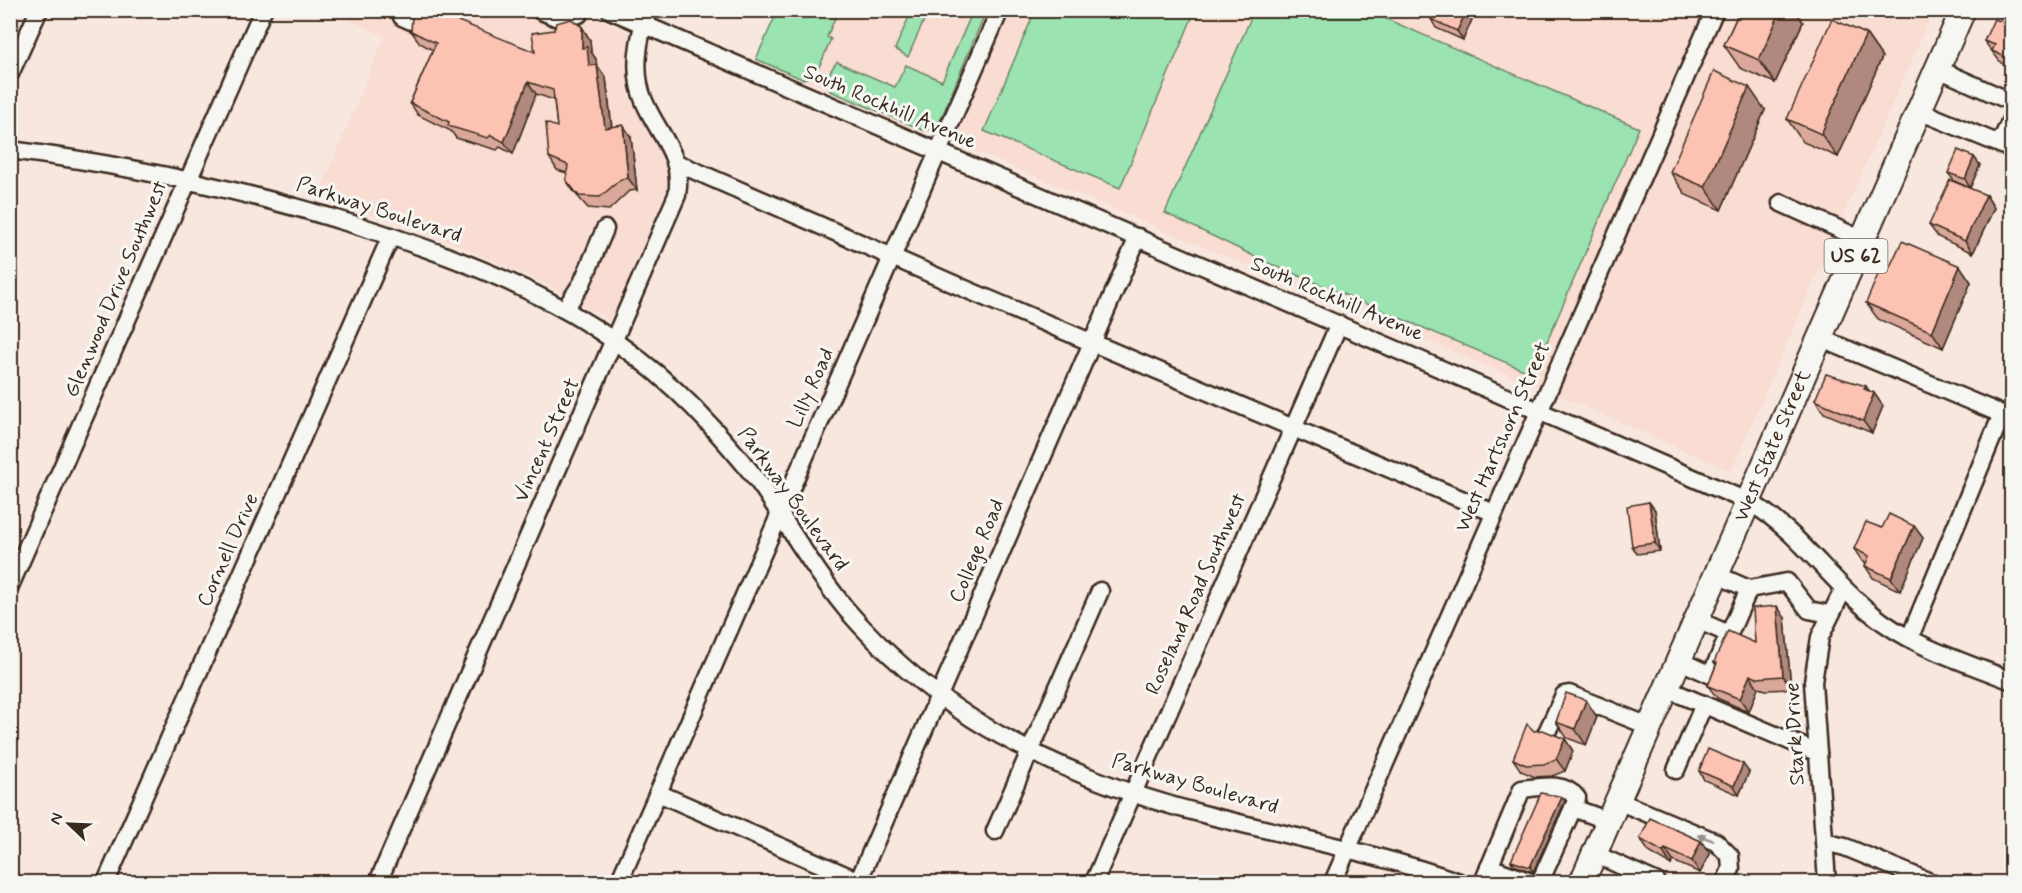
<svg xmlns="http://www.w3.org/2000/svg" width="2022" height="893" font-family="Mynerve,sans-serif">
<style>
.built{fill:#f9dcd2}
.grass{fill:#9be3b0;stroke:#6b8667;stroke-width:1.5}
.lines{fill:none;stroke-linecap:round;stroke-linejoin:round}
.minor-casing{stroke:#3b2a1e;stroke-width:21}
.highway-casing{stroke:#3b2a1e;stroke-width:28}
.minor{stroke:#f6f6f2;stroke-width:16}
.highway{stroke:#f6f6f2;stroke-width:24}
.wall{fill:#d9a89a;stroke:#3b2a1e;stroke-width:1.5}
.shaded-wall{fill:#b0887d;stroke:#3b2a1e;stroke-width:1.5}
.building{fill:#fcc3b3;stroke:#3b2a1e;stroke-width:1.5}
.oneway{fill:#989088}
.labels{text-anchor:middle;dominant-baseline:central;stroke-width:6;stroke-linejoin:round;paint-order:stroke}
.shield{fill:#f6f6f2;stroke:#73675e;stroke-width:1.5}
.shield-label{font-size:20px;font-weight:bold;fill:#3b2a1e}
.street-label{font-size:21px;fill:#3b2a1e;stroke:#f6f6f2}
</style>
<rect width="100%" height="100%" fill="#f8e7df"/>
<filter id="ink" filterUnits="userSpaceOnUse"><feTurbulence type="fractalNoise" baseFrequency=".0167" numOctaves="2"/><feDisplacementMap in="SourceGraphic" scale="12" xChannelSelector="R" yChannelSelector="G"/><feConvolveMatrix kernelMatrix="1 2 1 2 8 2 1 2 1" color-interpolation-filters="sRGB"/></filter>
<g filter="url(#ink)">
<g class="built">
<path d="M778,10l1155,1 -202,460 -141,-62 -834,-350z"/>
<path d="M329,11h249l51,21 -1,63 41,73 -1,19 -58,134 -68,-39 -87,-38 -87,-31 -51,-14 68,-163z"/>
</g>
<g class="grass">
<path d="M778,10l60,1 -11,26 4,2c-7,14 -11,39 -29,40l-46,-20z"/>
<path d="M912,10l16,1 -20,46 -13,-8z"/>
<path d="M973,11h13l-48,115 -13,5 -95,-40c-4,-12 -1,-20 7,-29l58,25 11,-22 36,16z"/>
<path d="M1035,11h160l-75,177 -136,-57z"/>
<path d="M1254,11h114l271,117 -102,237 -11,6 -260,-109 -101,-49z"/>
</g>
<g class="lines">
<g class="minor-casing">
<g id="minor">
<path d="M539,10l21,9 19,-5 2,-4"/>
<path d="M610,10l1139,492c48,27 79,77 122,111 39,33 94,49 141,68"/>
<path d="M402,17l9,4 13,-11"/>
<path d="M1938,69l74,33"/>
<path d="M10,74l29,-64"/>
<path d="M1919,111l93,38"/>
<path d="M2000,144l12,-27"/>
<path d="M10,150c118,15 234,40 346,75 137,43 257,92 355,201 19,21 38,42 54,65 26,40 51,81 81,118 37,43 80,80 127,110 68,43 156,77 234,96 85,22 170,38 252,67"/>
<path d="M677,163l293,128 524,222"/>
<path d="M1781,203l82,37"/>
<path d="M565,309l17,-26 23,-54"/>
<path d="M1820,338l191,80"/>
<path d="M1717,575l32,14"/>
<path d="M10,586l253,-576"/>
<path d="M1697,620l32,14"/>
<path d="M1910,637l92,-223"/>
<path d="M1680,661l31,14 38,-86 38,-7 22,28 20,4"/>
<path d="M1667,689l151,64"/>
<path d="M1546,734l18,-39 5,-1 82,33"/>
<path d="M1676,770l28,-66"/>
<path d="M658,793l201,88"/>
<path d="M1618,801l98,41 14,14 1,13 -6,13"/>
<path d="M995,831l105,-240"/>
<path d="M1824,842l21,5 85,35"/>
<path d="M1595,854l62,28"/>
<path d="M1489,867l42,15"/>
<path d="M106,882l285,-646"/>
<path d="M378,882l299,-687c7,-40 -19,-60 -33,-94 -12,-28 -6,-63 4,-91"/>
<path d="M619,882l381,-872"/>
<path d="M858,882l280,-645"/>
<path d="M1094,882l245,-558"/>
<path d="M1333,882l382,-872"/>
<path d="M1483,882l39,-93c19,-2 42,-8 55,9l-4,10 36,13"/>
<path d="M1540,882l33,-74"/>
<path d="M1827,882l-14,-200 7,-45 23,-47"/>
</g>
</g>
<g class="highway-casing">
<g id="highway">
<path id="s1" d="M1582,882l381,-872"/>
</g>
</g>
<use href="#minor" class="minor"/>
<use href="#highway" class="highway"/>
</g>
<g class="wall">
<path d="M1434,10h38l2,5 -11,25 -27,-12 -5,-9z"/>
<path d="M1740,10h55l8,12 -28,61 -35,-15 -16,-23z"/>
<path d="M2012,17v51l-11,-5 -17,-22 16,-20z"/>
<path d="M582,27l8,13 1,12 5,7v6l10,13 6,49 11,-2 8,12 6,53 -8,1 -20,19 -21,-2 -14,-16 -8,-12 1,-7 -10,-3 -8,-13 8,-30 -3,-27 -18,-6 -23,60 -13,-7 -3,3 -41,-12 -5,-7 -33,-16 -8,-12 23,-53 -13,-7 -9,-12 124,21z"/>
<path d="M1866,34l16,23 -44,100 -35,-15 -16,-23z"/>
<path d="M1765,110l-44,100 -35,-15 -16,-23z"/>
<path d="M1974,157l6,8 -10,23 -16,-7 -6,-8z"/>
<path d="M1986,195l8,13 -21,45 -35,-16 -9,-12z"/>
<path d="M1960,266l11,16 -28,66 -65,-29 -12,-16z"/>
<path d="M1869,391l5,2 9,13 -11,27 -48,-20 -9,-13z"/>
<path d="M1649,502l6,8 5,41 -23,3 -5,-8z"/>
<path d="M1914,526l9,12 -23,53 -27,-13 -8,-12 1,-3 -4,-2 -8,-12 28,-21z"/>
<path d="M1785,618l6,71 -25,1 -8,-2 -9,24 -32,-14 -9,-12 8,-21 -2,-3 41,-19z"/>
<path d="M1597,717l-11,28 -19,-7 -11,-16z"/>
<path d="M1534,731l31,8 8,12 -8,20 -13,5 -17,1 -14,-6 -8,-12z"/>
<path d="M1699,771l50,1 -10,23 -35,-15z"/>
<path d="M1565,801l-32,71 -19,-7 -3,-4z"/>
<path d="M1640,839l70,15 -10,19 -27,-12 -2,4 -22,-13z"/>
</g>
<g class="shaded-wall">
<path d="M1467,10h5l2,5 -11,25 -6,-9z"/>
<path d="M1781,10h14l8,12 -28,61 -16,-23z"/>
<path d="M582,27l8,13 1,12 5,7 2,19 -9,-12 -7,-18z"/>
<path d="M1866,34l16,23 -44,100 -17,-23z"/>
<path d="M597,65l9,13 7,62 -8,-12z"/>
<path d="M528,82l8,12 -23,60 -9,-12z"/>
<path d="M1749,87l16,23 -44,100 -16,-23z"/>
<path d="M623,125l8,12 6,53 -9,-12z"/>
<path d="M1974,157l6,8 -10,23 -5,-9z"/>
<path d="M1986,195l8,13 -21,45 -8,-12z"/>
<path d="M1960,266l11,16 -28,66 -11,-16z"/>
<path d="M1866,386l7,11 1,-4 9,13 -11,27 -9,-12 1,-32z"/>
<path d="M1649,502l6,8 5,41 -5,-8z"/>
<path d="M1914,526l9,12 -23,53 -9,-13z"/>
<path d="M1777,606l8,12 6,71 -8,-13z"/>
<path d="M1750,675l8,13 -9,24 -9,-13z"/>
<path d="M1586,700l11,17 -11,28 -11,-16z"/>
<path d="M1565,739l8,12 -8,20 -9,-12z"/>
<path d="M1743,764l6,8 -10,23 -5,-9z"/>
<path d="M1562,797l3,4 -32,71 -3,-5z"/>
<path d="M1701,841l9,13 -10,19 -8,-12z"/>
<path d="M1665,849l8,12 -2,4 -8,-13z"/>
</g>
<g class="building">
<path d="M419,10h12l104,42 -3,-19 22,-3 2,-7 15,-4 11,8v21l5,-1 2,19 8,-1 8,63 18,-3 5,53 -7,1 -21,18 -21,-1 -13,-16 2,-15 -19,-8 -3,-34 11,4 -4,-37 -25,-8 -24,60 -13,-7 -3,3 -40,-12 1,-4 -39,-19 26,-60 -25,-12 1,-15z"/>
<path d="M1434,10h33l-10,21 -26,-12z"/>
<path d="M1740,10h41l-22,50 -35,-15z"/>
<path d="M2003,14l9,3v43l-20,-9 3,-6 -11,-4 10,-22 6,2z"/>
<path d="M1832,19l34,15 -45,100 -34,-15z"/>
<path d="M1714,71l35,16 -44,100 -35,-15z"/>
<path d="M1958,150l16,7 -9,22 -17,-6z"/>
<path d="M1950,180l36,15 -21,46 -36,-16z"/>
<path d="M1902,241l58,25 -28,66 -66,-29 14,-33 7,3z"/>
<path d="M1826,374l40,12 -2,3 10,4 -11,28 -48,-21z"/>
<path d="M1649,502l6,41 -23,3 -5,-40z"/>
<path d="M1889,514l25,12 -23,52 -26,-12 4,-10 -15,-7 12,-27 16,6z"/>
<path d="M1777,606l6,70 -26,2 -7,-3 -10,24 -32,-13 9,-23 -3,-1 14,-31 27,12 -2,-35z"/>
<path d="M1566,693l20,7 -11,29 -19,-7z"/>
<path d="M1527,724l7,7 9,-1 22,9 -9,20 -12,5 -18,1 -13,-6z"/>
<path d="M1708,749l35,15 -9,22 -35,-15z"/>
<path d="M1541,793l21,4 -32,70 -19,-6z"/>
<path d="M1650,818l51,23 -9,20 -27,-12 -2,3 -23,-13z"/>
</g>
<defs><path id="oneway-solid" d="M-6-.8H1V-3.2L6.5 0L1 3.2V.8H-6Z" transform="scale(1.5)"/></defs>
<use class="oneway" href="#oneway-solid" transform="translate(1706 838) rotate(-159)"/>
</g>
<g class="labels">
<rect class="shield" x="1824.5" y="239" width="63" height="34" rx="4.5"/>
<g class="shield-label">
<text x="1856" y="256">US 62</text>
</g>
<g class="street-label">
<text transform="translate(890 107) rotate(23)">South Rockhill Avenue</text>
<text transform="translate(379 210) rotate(18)">Parkway Boulevard</text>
<text transform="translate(116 289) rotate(-67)">Glenwood Drive Southwest</text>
<text transform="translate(1337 299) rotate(23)">South Rockhill Avenue</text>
<text transform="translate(811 388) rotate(-66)">Lilly Road</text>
<text transform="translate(1503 437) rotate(-66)">West Hartshorn Street</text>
<text transform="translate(547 440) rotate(-66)">Vincent Street</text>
<text stroke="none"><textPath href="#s1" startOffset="476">West State Street</textPath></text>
<text transform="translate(793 499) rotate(54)">Parkway Boulevard</text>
<text transform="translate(228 550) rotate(-66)">Cornell Drive</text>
<text transform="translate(977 551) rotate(-67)">College Road</text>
<text transform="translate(1196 594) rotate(-66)">Roseland Road Southwest</text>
<text transform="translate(1795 734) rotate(-93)">Stark Drive</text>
<text transform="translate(1195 784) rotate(16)">Parkway Boulevard</text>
</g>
</g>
<rect width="2022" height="893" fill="none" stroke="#f6f6f2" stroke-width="36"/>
<rect x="18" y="18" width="1986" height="857" fill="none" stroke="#3b2a1e" stroke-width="2" filter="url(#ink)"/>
<g transform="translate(69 824) rotate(293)" stroke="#f6f6f2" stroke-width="4.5" paint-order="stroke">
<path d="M0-4.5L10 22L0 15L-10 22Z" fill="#3b2a1e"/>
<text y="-9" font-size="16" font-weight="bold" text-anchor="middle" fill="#3b2a1e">N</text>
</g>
</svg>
